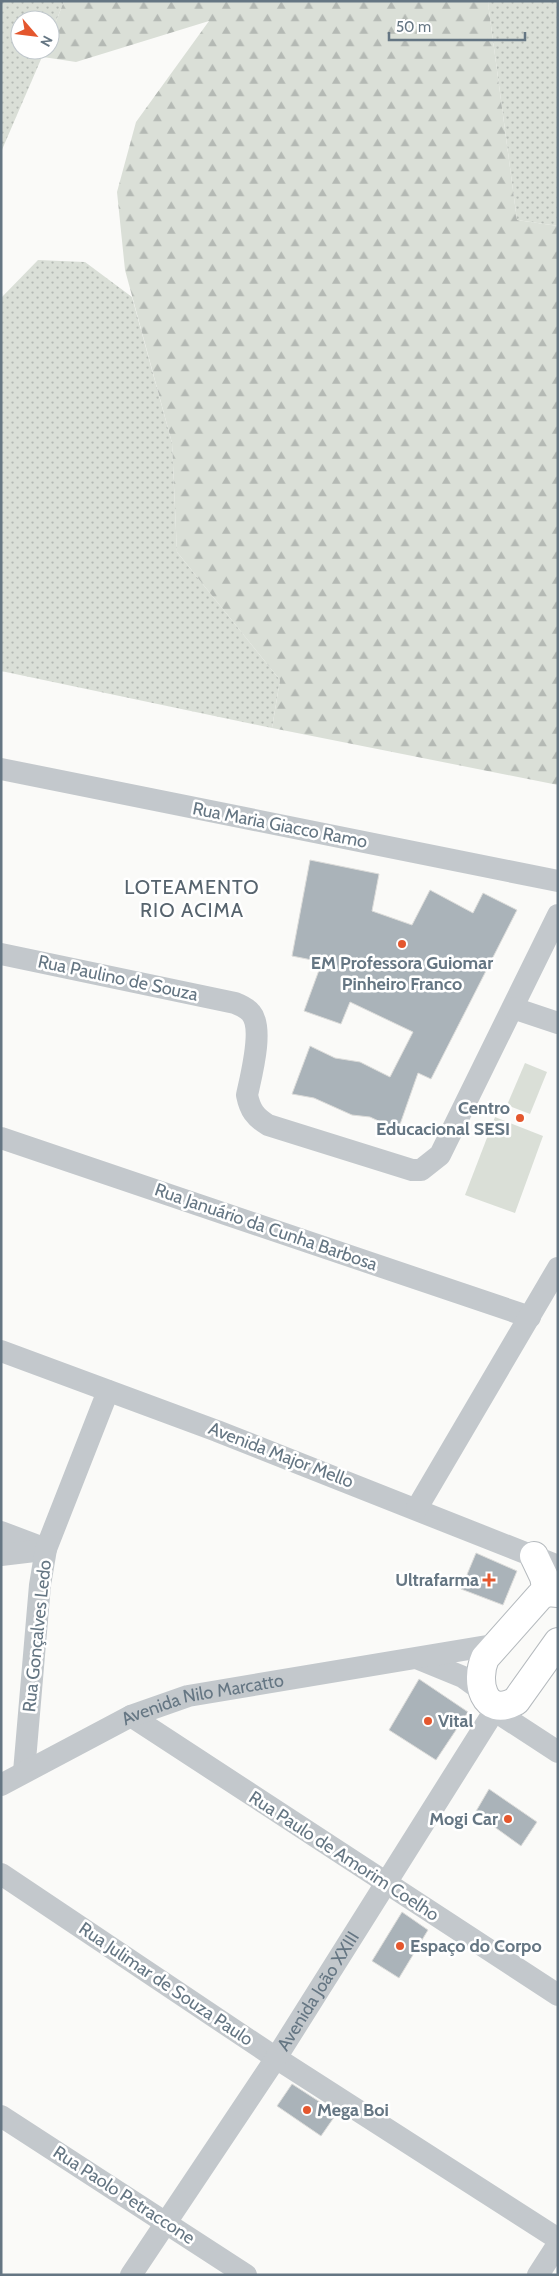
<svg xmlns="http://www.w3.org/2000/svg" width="559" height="2276" font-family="Cabin,sans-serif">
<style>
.grass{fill:url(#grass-dots)}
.forest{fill:url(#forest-firs)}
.pitch{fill:#dadfd7}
.building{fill:#aab3b9;stroke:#dcdcda}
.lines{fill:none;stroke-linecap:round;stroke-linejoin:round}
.major-casing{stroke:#b5babe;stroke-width:30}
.minor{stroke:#c3c8cc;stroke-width:22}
.major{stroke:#fff;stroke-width:28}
.poi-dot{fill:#e4572e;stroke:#fff;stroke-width:2}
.labels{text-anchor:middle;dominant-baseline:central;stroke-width:5;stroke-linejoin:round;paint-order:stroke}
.street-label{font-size:18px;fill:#657683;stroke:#fff}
.poi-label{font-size:18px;font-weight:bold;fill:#657683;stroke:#fff;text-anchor:end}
.quarter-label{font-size:20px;letter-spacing:1px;fill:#57646e;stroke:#fff}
</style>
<defs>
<pattern id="grass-dots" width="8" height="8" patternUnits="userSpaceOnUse" patternTransform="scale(1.25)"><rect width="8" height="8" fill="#dadfd7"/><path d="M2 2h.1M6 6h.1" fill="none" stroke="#b4b9b4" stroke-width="1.8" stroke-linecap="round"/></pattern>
<pattern id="forest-firs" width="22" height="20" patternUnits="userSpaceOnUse" patternTransform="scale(1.25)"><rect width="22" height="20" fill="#dadfd7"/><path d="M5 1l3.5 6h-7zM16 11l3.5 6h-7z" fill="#b4b9b4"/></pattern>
</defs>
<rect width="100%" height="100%" fill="#fafaf8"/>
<g class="grass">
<path d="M1,1h63l-14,36v-17h-30v30h25l-44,102z"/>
<path d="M490,1h68v225l-41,-6 -29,-217z"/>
<path d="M38,260l47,2 47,35 40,146 5,109 103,128 -8,48 -271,-57v-373z"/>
</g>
<path class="forest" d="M64,1h426l-2,2 29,217 41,6v559l-286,-57 8,-48 -103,-128 -5,-109 -47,-173 -8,-78 19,-70 73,-101 -133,41 -33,-5 2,-7h5v-13z"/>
<g class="pitch">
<path d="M525,1063l22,9 -17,42 -23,-9z"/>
<path d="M495,1117l48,19 -28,77 -50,-18z"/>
</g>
<g class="building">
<path d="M310,860l69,14 -7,37 40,14 18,-35 43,23 10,-20 34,17 -86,169 -13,-6 -20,57 -28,-13 -18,-2 -38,-17 -22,-4 18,-48 25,12 25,4 30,15 23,-45 -63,-30 -9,22 -37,-13 18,-49 -30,-6z"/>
<path d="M476,1553l41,18 -14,34 -42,-16z"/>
<path d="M419,1679l49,33 -32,48 -47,-30z"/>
<path d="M489,1789l48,33 -16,24 -46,-33z"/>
<path d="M402,1912l26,18 -29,48 -27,-17z"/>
<path d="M292,2084l45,29 -16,23 -44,-30z"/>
</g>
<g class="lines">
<g class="major-casing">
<g id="major">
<path d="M534,1556l10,21 3,15"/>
<path d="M558,1593l-11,-1 -7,4 -55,62c-10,23 -2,61 31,43l42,-59"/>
</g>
</g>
<g class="minor">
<path d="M1,769l557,112"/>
<path d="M1,954l234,49c5,2 12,5 16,10 13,15 0,63 -4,82 3,15 8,22 21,30l144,45h9l19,-15 118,-240"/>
<path d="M513,1008l45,15"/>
<path d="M1,1138l529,179"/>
<path d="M1,1351l216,80 341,135"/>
<path d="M417,1508l141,-240"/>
<path d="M1,1532l45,17"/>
<path d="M1,1555l42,-5"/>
<path d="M419,1659l44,18 18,13"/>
<path d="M495,1711l63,41"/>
<path d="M131,1716l427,279"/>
<path d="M24,1772l16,-187 6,-36 62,-158"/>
<path id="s1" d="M1,1785l130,-69 57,-20 311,-52"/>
<path d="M1,1874l275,184 282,181"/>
<path d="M1,2116l245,159"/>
<path id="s2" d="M131,2275l145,-217 222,-353"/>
<path d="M538,2275l20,-31"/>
</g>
<use href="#major" class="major"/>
</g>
<g class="poi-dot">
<circle cx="402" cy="944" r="5"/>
<circle cx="520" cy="1118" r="5"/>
<path d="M486.5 1572.5h5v5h5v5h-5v5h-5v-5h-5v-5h5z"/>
<circle cx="428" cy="1721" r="5"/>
<circle cx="508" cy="1819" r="5"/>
<circle cx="400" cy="1946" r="5"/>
<circle cx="307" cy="2110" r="5"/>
</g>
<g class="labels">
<g class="street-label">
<text transform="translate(280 825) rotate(11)">Rua Maria Giacco Ramo</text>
<text transform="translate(118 978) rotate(12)">Rua Paulino de Souza</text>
<text transform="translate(266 1227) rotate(19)">Rua Januário da Cunha Barbosa</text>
<text transform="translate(281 1455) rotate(21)">Avenida Major Mello</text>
<text transform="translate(37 1636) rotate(-84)">Rua Gonçalves Ledo</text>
<text stroke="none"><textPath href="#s1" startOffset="221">Avenida Nilo Marcatto</textPath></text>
<text transform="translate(344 1856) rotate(33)">Rua Paulo de Amorim Coelho</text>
<text transform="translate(166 1984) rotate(34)">Rua Julimar de Souza Paulo</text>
<text stroke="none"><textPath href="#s2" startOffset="340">Avenida João XXIII</textPath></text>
<text transform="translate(124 2195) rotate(33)">Rua Paolo Petraccone</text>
</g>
<g class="poi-label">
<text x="402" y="963" text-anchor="middle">EM Professora Guiomar<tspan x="402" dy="21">Pinheiro Franco</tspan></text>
<text x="510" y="1108">Centro<tspan x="510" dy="21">Educacional SESI</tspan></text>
<text x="479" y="1580">Ultrafarma</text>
<text x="438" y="1721" text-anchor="start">Vital</text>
<text x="498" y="1819">Mogi Car</text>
<text x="410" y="1946" text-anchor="start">Espaço do Corpo</text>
<text x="317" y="2110" text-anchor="start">Mega Boi</text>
</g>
<g class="quarter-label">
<text x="192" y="887">LOTEAMENTO<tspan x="192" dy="23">RIO ACIMA</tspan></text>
</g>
</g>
<rect width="559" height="2276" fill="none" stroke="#657683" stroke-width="5"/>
<g transform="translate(35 35) rotate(118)"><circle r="24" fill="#ffffff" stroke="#c1c8cd"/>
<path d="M0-4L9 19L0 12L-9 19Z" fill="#e4572e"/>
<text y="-8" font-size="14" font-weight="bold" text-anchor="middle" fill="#657683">N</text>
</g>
<path d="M389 32v8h136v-8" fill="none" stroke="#657683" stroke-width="2.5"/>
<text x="396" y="32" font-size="15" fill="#657683" stroke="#ffffff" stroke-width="4" paint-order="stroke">50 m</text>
</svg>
